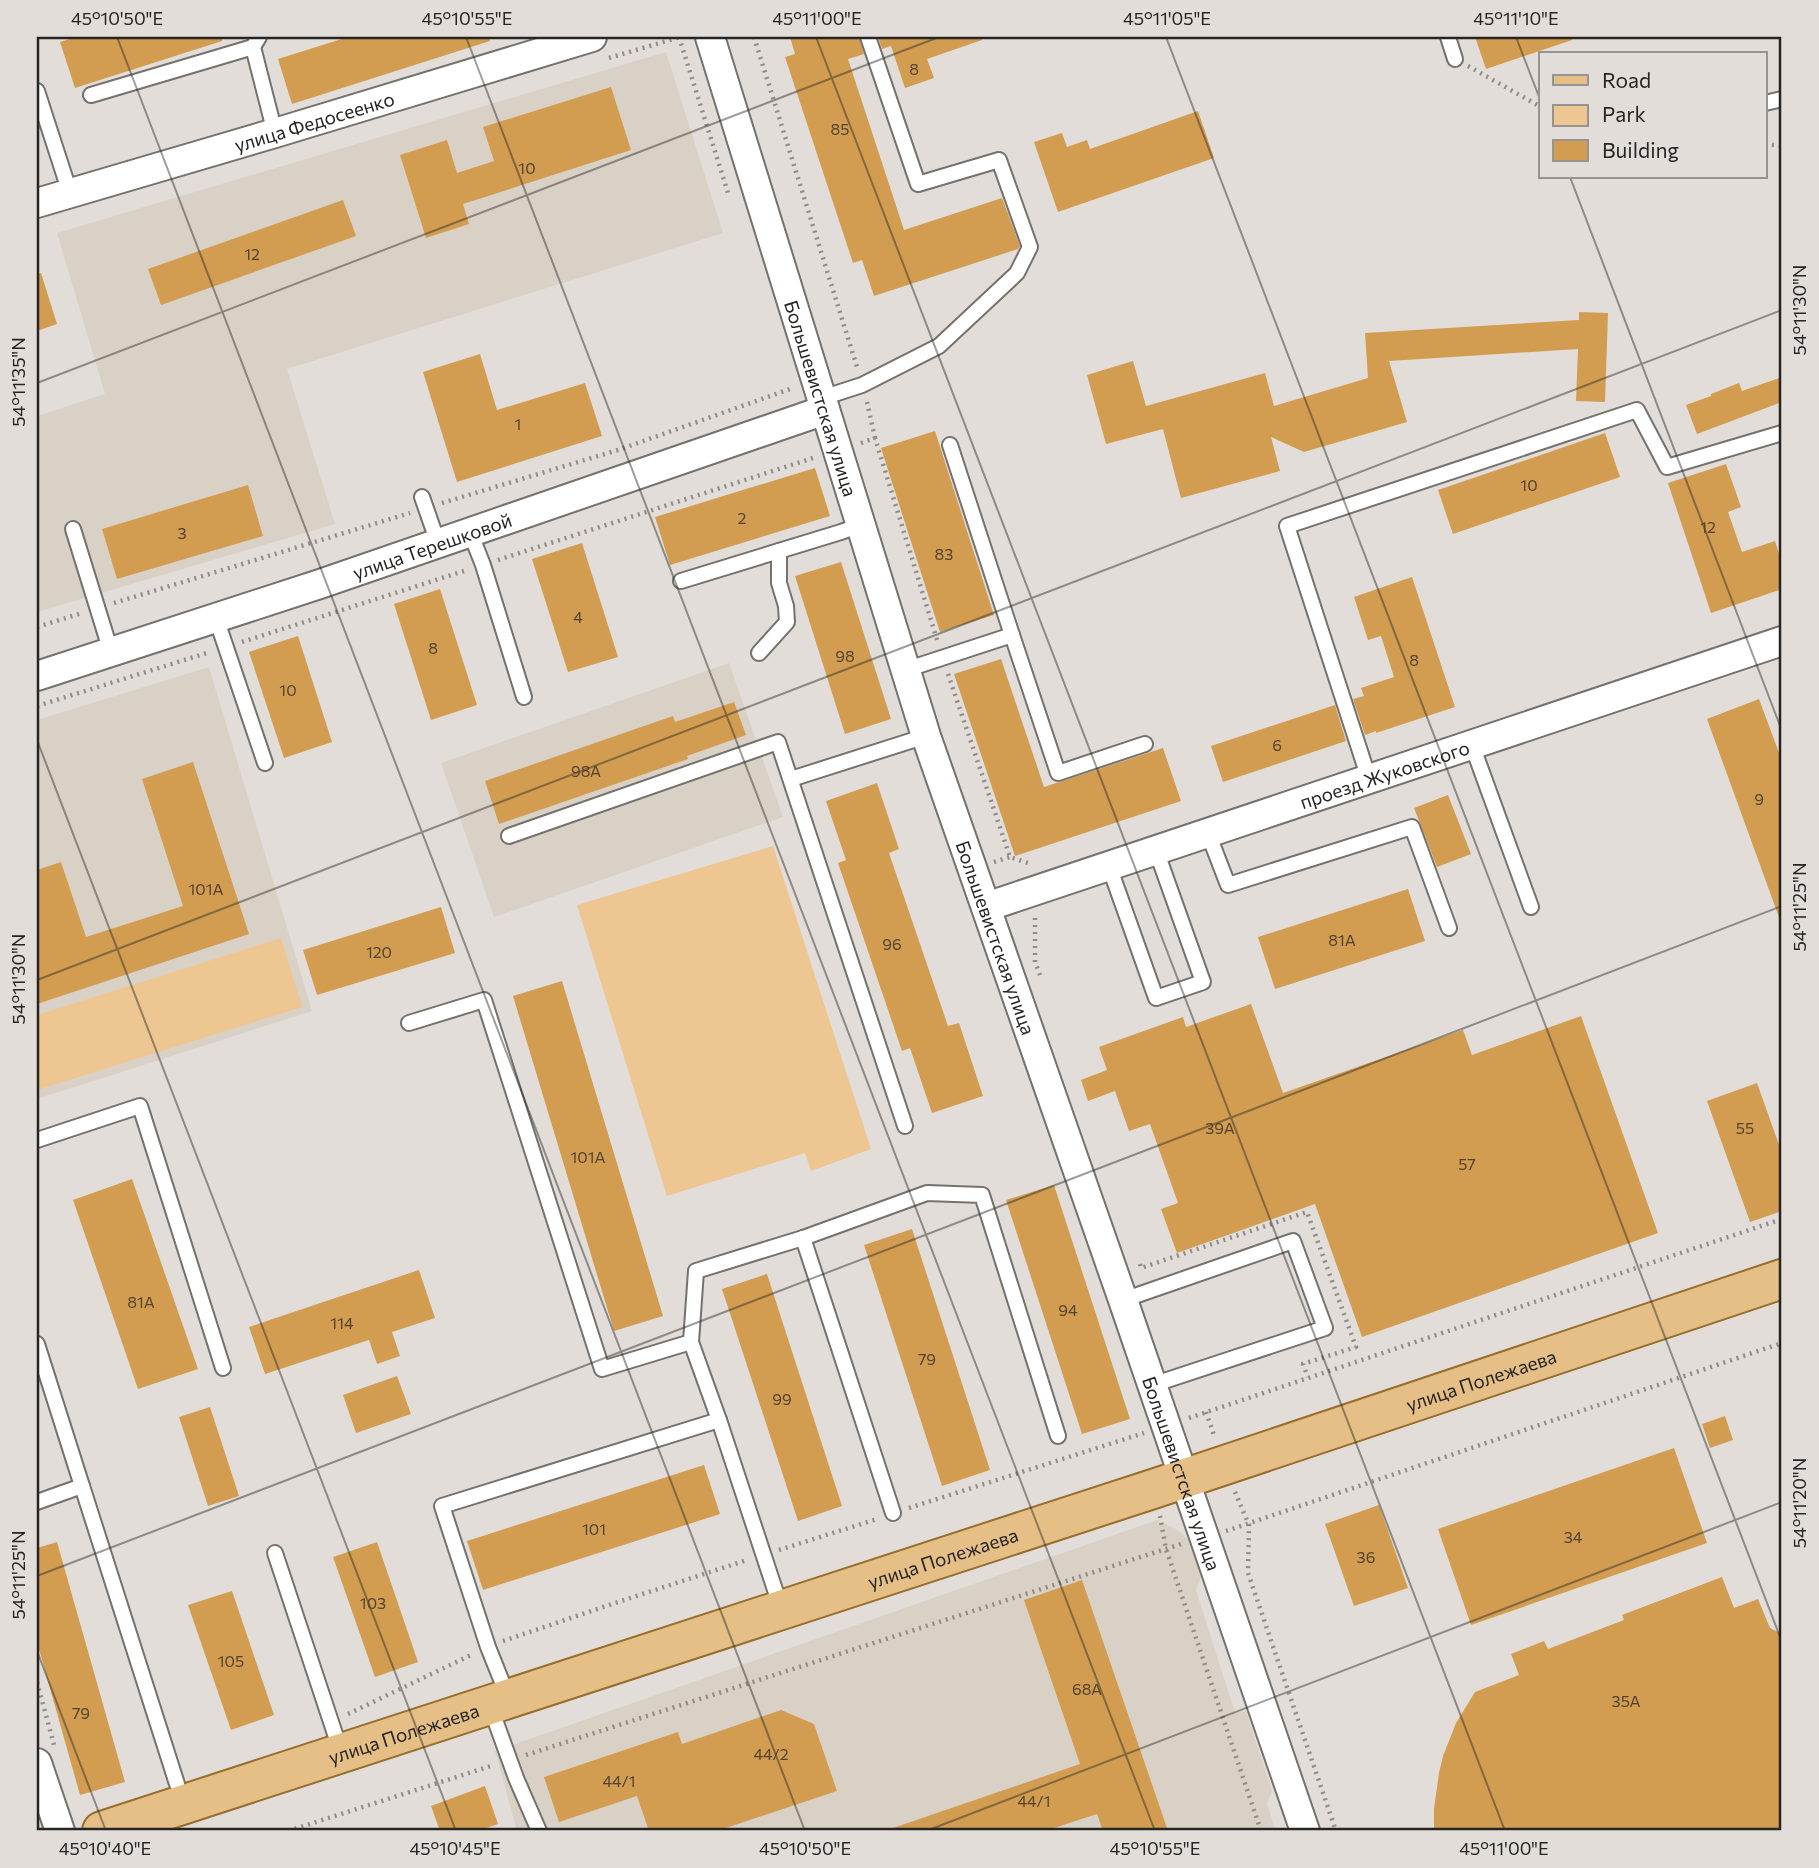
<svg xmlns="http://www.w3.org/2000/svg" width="1819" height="1868" font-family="Commissioner,sans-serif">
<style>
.built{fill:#dad1c6}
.green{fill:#edc692}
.building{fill:#d29d51}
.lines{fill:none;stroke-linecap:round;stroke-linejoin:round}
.service-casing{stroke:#75716c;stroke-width:18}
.minor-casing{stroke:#75716c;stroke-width:32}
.primary-casing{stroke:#966e2d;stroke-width:42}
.path{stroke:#8f8c88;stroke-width:4.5;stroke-dasharray:2 5;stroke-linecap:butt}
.service{stroke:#fff;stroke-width:14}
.minor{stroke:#fff;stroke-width:28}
.primary{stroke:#e5bf85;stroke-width:38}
.ticks{fill:none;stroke:#262523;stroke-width:2;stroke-opacity:0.45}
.labels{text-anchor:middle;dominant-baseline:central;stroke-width:7;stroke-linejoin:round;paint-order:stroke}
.number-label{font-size:16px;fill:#51432e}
.street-label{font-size:19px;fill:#262523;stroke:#e2ddd8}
.neatline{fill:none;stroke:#262523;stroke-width:2.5}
.ticks-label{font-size:18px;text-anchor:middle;fill:#262523}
</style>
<rect width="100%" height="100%" fill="#e2ddd8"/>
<g class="built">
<path d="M666,52l57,181 -436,136 48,155 -298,88v-196l68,-22 -48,-161z"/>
<path d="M729,663l54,154 -289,100 -53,-154z"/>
<path d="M209,667l103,344 -275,88v-379z"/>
<path d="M1157,1520l19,9 11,9 15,37 -6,15 39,123 11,-2 26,80 -5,13 9,27h-759l-22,-80z"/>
</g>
<g class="green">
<path d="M773,846l98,303 -60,22 -6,-18 -138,43 -90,-291z"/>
<path d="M281,938l21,69 -265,83v-75z"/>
</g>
<g class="building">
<path d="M76,37h146v4l-147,47 -15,-46z"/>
<path d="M348,37h141l1,4 -198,63 -14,-45z"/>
<path d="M790,37h69l5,17 -16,5 56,171 98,-32 18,48 -2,3 -144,47 -12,-36 -9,3 -68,-206 10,-3z"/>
<path d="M878,37h103l1,3 -55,19 7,19 -29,10 -14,-42 -9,3z"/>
<path d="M1475,37h96l1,3 -86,29z"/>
<path d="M611,87l20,63 -168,54 6,20 -43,14 -26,-83 47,-15 10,33 37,-12 -11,-34z"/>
<path d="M1198,111l16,47 -156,54 -24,-70 28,-9 5,14 20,-7 3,9z"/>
<path d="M343,200l13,36 -195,69 -13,-36z"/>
<path d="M41,273l16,51 -20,7v-57z"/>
<path d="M1579,312l29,1 -3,89 -29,-1 2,-52 -189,12 18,61 -103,30 -33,-15 9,34 -99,27 -18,-69 -57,15 -19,-69 46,-14 13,45 119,-33 9,33 94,-28 -3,-45 214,-13z"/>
<path d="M480,354l17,56 88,-27 17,53 -145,46 -34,-110z"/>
<path d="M1782,377v25l-85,32 -11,-29 25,-9v-2l28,-11 3,8z"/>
<path d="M935,431l59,184 -54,17 -59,-184z"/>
<path d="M1605,433l15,44 -167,57 -15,-44z"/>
<path d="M1726,464l15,43 -13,5 14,40 33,-11 7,22v26l-71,24 -43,-130z"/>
<path d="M815,468l15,48 -160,49 -15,-48z"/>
<path d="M248,485l15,51 -146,43 -15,-50z"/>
<path d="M582,543l36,114 -50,15 -36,-113z"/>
<path d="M841,562l50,157 -46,15 -50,-158z"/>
<path d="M1412,577l43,130 -79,26v-2l-11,4 -12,-36 11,-3 -3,-8 33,-11 -13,-41 -13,4 -14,-43z"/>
<path d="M440,589l37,116 -46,15 -37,-116z"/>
<path d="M298,636l34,106 -48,16 -35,-106z"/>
<path d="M1001,659l43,128 119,-39 18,53 -166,55 -61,-182z"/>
<path d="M1759,699l23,62v159h-2l-73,-201z"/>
<path d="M734,702l12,33 -59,21 1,3 -189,65 -14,-43 188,-65 2,6z"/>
<path d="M1335,705l11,36 -123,41 -12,-36z"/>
<path d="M193,762l56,172 -212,70v-134l24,-8 25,75 97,-31 -41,-127z"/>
<path d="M877,783l22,66 -10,4 59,173 11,-3 24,73 -51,17 -22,-65 -8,3 -64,-188 8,-3 -20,-59z"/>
<path d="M1448,795l23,59 -34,13 -23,-59z"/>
<path d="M1408,889l17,52 -150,48 -17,-52z"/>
<path d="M441,907l14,46 -138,42 -14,-45z"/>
<path d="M562,981l101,335 -49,15 -101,-335z"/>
<path d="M1251,1004l32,89 180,-63 9,25 109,-39 77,217 -296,104 -47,-133 -138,49 -16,-44 17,-6 -28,-79 -21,7 -14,-40 -27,10 -7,-21 26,-10 -8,-23 84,-30 3,10z"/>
<path d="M1757,1083l25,70v58l-32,11 -43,-121z"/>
<path d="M132,1179l66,190 -60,20 -65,-189z"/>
<path d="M1054,1185l76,234 -48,15 -76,-234z"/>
<path d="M912,1229l78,241 -48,16 -78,-241z"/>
<path d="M419,1270l16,48 -43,14 8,24 -23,8 -8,-24 -104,34 -16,-47z"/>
<path d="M767,1274l75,232 -44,15 -76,-232z"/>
<path d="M397,1376l14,38 -55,19 -13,-38z"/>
<path d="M210,1407l29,89 -31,10 -29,-89z"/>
<path d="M1725,1416l8,24 -23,8 -8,-24z"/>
<path d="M1674,1448l33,95 -236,82 -33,-96z"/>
<path d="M704,1465l16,49 -237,76 -16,-49z"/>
<path d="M1379,1505l29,83 -54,18 -29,-82z"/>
<path d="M57,1542l68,240 -45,13 -43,-153v-94z"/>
<path d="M377,1542l41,120 -43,15 -42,-120z"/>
<path d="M1722,1577l12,31 24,-9 12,29 12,6v197h-348v-22l5,-36 4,-17 13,-33 19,-31 44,-17 -8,-21 33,-13 4,8 76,-29 -2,-5z"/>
<path d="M1082,1580l86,251h-65l-6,-17 -52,17h-152v-3l187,-64 -56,-164z"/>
<path d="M232,1591l42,124 -43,15 -43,-125z"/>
<path d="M781,1710l33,14 23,67 -120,40h-68l-12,-35 -78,26 -15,-45 134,-45 4,12z"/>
<path d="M485,1786l13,38 -20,7h-38l-9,-25z"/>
</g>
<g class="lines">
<g class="service-casing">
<g id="service">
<path d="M259,37l-6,10 22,86"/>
<path d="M1448,37l7,22"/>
<path d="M37,91l33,102"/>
<path d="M91,95l162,-48"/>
<path d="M1765,103l17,-4"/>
<path d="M822,398l40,-13 77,-39 78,-73 13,-26 -31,-87 -81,24 -50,-147"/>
<path d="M422,497l16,46"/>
<path d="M73,529l38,123"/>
<path d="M470,532l13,33 41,132"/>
<path d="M681,581l160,-49 19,-7"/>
<path d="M216,618l49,145"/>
<path d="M1012,635l46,138 87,-29"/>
<path d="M759,653l28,-31 -1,-16 -7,-23v-32"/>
<path d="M905,670l107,-35 -62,-190"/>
<path d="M1472,745l59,162"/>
<path d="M791,779l135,-43"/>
<path d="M1369,779l-82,-253 350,-116 30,57 115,-34"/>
<path d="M1208,833l20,52 184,-58 37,101"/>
<path d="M509,836l269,-94 127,384"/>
<path d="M1109,866l47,132 47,-16 -47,-132"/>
<path d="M409,1023l75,-23 118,369 89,-27"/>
<path d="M37,1140l103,-34 83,262"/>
<path d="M803,1238l90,275"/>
<path d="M1123,1300l170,-59 32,87 -173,57"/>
<path d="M37,1344l45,142"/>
<path d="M37,1502l45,-16 95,298"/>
<path d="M275,1553l66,199"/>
<path d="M781,1608l-62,-188 -28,-78 5,-71 107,-33 124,-45 55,2 76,241"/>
<path d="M508,1697l-20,-50 -46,-141 277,-86"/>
<path d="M490,1706l26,72 23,53"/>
</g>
</g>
<g class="minor-casing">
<g id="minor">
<path id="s1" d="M710,37l216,699 197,564 182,531"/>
<path id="s2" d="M37,203l238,-70 317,-96"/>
<path id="s3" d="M37,676l283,-92 505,-174"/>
<path id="s4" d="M986,907l796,-266"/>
<path d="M37,1763l23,68"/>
</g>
</g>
<g class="primary-casing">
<g id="primary">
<path id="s5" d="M102,1831l1054,-343 626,-209"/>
</g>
</g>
<g class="path">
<path d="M679,37l50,159"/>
<path d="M754,37l103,330"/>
<path d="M609,58l71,-21"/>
<path d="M1468,66l73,41"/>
<path d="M1765,144l17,2"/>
<path d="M867,402l8,36"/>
<path d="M861,443l14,-5 63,205"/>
<path d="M442,503l176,-53 172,-61"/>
<path d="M498,560l318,-103"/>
<path d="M114,603l296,-90"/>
<path d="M37,627l45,-14"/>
<path d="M242,642l225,-72"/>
<path d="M948,674l62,183 21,7"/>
<path d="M37,706l173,-54"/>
<path d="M994,862l16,-5"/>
<path d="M1035,918v44l5,13"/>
<path d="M1140,1264l1,4 166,-56 49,135 -53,17 5,13"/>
<path d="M1206,1412l9,26"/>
<path d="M1189,1418l593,-199"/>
<path d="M1235,1492l14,33 -1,48 88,258"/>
<path d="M909,1508l235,-75"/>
<path d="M1160,1516l6,33 95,282"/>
<path d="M1226,1531l556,-188"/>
<path d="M779,1550l98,-31"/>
<path d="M503,1641l109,-37 135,-44"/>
<path d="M37,1682l17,63"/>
<path d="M348,1714l125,-60"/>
<path d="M526,1755l655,-211"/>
<path d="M288,1831l206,-66"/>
</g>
<use href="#service" class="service"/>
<use href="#minor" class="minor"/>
<use href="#primary" class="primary"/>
</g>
<path class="ticks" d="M117,37l688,1794M466,37l689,1794M816,37l689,1794M1166,37l616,1605M1516,37l25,65M1570,177l212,554M37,383l902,-346M37,740l419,1091M37,980l1745,-670M37,1576l1745,-670M37,1651l69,180M926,1831l856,-329"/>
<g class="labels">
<g class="number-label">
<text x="914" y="68">8</text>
<text x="840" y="128">85</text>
<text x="527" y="167">10</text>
<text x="252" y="253">12</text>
<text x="518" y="423">1</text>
<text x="1529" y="484">10</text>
<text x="742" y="517">2</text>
<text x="1708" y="526">12</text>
<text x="182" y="532">3</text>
<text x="944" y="553">83</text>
<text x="578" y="616">4</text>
<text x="433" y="647">8</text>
<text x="845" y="655">98</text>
<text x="1414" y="659">8</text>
<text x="288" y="689">10</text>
<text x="1277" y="744">6</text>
<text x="586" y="770">98А</text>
<text x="1759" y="798">9</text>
<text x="206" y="888">101А</text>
<text x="1342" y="939">81А</text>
<text x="892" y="943">96</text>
<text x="379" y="951">120</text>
<text x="1220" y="1127">39А</text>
<text x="1745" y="1127">55</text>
<text x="588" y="1156">101А</text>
<text x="1467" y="1163">57</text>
<text x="141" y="1301">81А</text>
<text x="1068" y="1309">94</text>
<text x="342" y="1322">114</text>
<text x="927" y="1358">79</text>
<text x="782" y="1398">99</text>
<text x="594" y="1528">101</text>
<text x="1573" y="1536">34</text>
<text x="1366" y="1556">36</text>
<text x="373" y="1602">103</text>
<text x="231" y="1660">105</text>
<text x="1087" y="1688">68А</text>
<text x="1626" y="1700">35А</text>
<text x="81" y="1712">79</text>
<text x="771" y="1753">44/2</text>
<text x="619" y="1780">44/1</text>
<text x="1034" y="1800">44/1</text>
</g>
<g class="street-label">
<text stroke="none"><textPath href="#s2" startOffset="289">улица Федосеенко</textPath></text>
<text stroke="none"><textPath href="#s1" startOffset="378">Большевистская улица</textPath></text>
<text stroke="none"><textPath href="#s3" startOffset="416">улица Терешковой</textPath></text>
<text stroke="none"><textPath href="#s4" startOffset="420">проезд Жуковского</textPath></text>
<text stroke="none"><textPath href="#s1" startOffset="945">Большевистская улица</textPath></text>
<text stroke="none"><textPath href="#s5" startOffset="1451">улица Полежаева</textPath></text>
<text stroke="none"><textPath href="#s1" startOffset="1512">Большевистская улица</textPath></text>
<text stroke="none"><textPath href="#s5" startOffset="884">улица Полежаева</textPath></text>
<text stroke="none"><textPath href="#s5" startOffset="317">улица Полежаева</textPath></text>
</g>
</g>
<rect width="1819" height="1868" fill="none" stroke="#e2ddd8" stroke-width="77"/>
<rect x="1539" y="52" width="228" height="126" fill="#e2ddd8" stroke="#979390" stroke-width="2"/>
<rect x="1553" y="75" width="35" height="10" fill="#e5bf85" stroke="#979390" stroke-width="2"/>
<text x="1602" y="88" font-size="21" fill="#262523">Road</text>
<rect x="1553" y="105" width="35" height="21" fill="#edc692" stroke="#979390" stroke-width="2"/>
<text x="1602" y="122" font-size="21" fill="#262523">Park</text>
<rect x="1553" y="140" width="35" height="21" fill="#d29d51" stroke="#979390" stroke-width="2"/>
<text x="1602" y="158" font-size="21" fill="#262523">Building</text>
<rect x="38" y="38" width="1742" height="1791" class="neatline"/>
<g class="ticks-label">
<text x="117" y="25">45°10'50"E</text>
<text x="467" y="25">45°10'55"E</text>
<text x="817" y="25">45°11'00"E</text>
<text x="1167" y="25">45°11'05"E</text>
<text x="1516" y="25">45°11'10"E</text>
<text transform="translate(1800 310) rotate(-90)" y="6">54°11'30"N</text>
<text transform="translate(19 382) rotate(-90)" y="6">54°11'35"N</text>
<text transform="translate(1800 907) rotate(-90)" y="6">54°11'25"N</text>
<text transform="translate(19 979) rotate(-90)" y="6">54°11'30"N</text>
<text transform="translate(1800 1503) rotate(-90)" y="6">54°11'20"N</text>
<text transform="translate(19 1575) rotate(-90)" y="6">54°11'25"N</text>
<text x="105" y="1855">45°10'40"E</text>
<text x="455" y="1855">45°10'45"E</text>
<text x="805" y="1855">45°10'50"E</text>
<text x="1155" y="1855">45°10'55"E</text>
<text x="1504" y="1855">45°11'00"E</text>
</g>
</svg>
